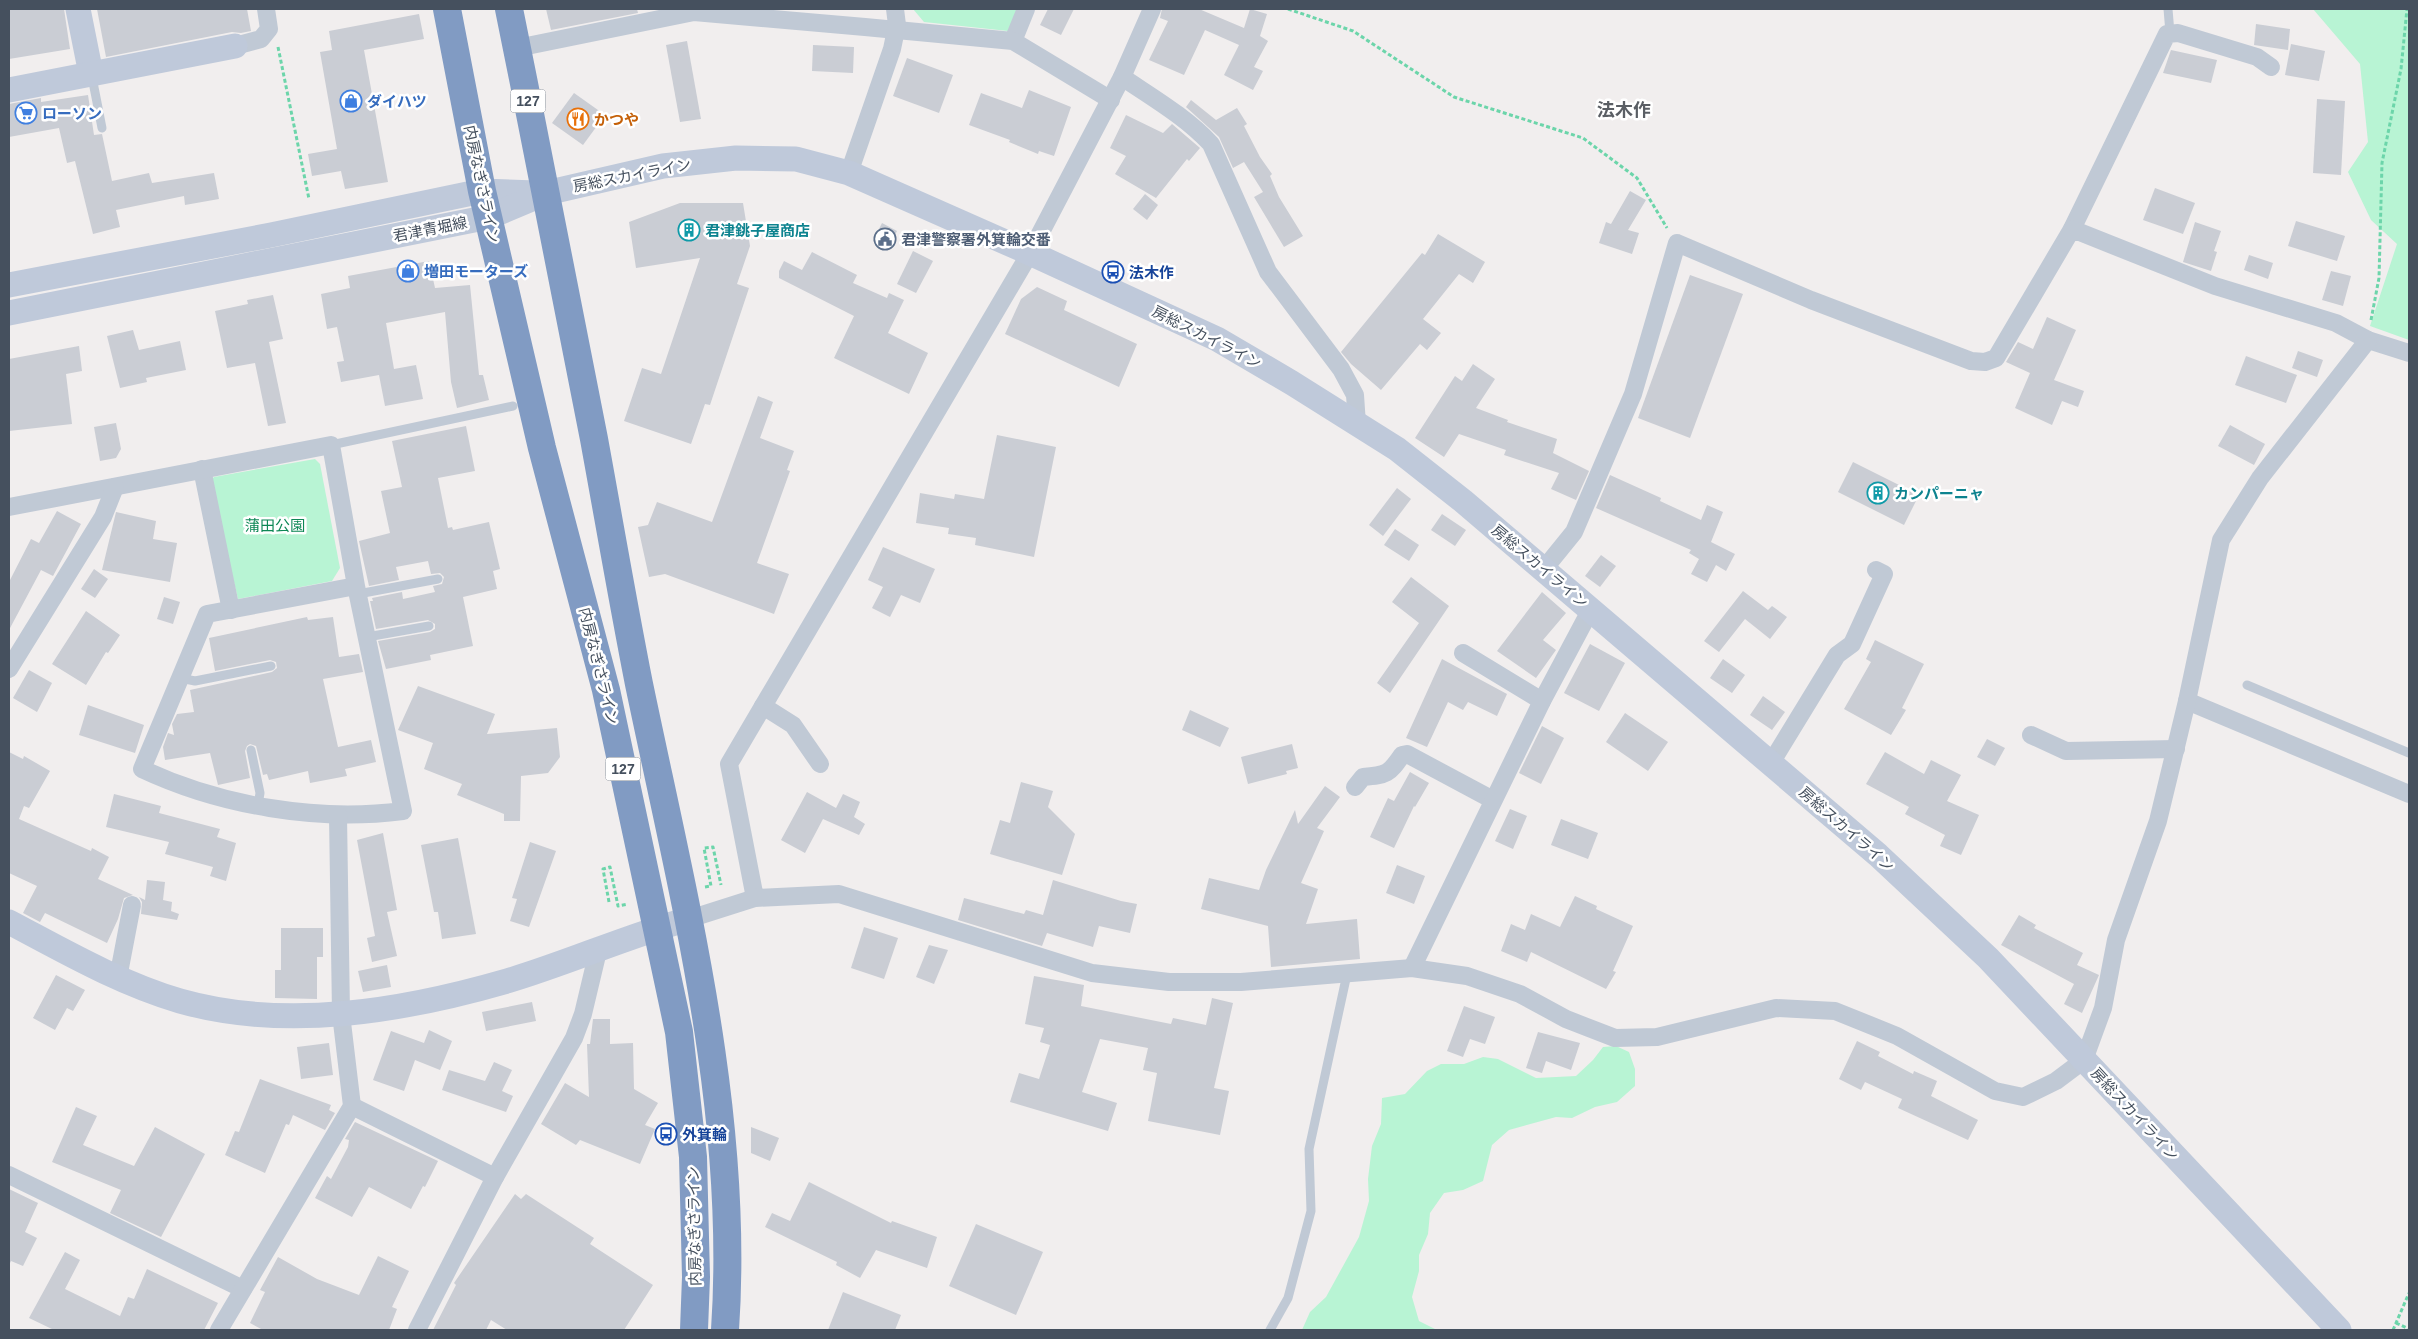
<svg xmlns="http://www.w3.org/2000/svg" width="2418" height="1339" font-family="Arial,'Noto Sans JP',sans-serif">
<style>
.green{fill:#b8f4d4}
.building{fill:#cacdd4}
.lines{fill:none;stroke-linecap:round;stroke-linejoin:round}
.path{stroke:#6cd5aa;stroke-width:3;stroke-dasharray:4 2.5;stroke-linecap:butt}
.lane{stroke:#c0c9d5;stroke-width:9}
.street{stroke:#c0c9d5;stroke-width:18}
.secondary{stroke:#bfc9da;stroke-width:25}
.highway{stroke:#819bc3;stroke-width:28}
.labels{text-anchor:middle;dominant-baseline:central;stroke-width:5;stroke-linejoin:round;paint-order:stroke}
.shield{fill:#fff;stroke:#7d848e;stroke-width:1}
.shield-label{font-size:14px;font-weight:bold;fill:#45505e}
.shop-label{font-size:15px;font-weight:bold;fill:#366cbe;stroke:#fff;text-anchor:start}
.food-label{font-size:15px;font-weight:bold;fill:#c56008;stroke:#fff;text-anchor:start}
.street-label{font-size:15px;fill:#45505e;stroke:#fff}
.culture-label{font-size:15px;font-weight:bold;fill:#0d838f;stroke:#fff;text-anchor:start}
.service-label{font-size:15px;font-weight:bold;fill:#4e5e75;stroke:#fff;text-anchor:start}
.transit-label{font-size:15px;font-weight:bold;fill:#164399;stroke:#fff;text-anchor:start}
.park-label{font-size:15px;fill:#0d8755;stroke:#fff}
.quarter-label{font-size:18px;font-weight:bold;fill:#5a5e64;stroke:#fff}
</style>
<rect width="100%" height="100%" fill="#f1eeee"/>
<g class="green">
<path d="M913,9h108l-9,19 -4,3 -84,-9z"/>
<path d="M2313,9h96v331l-39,-14 27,-82 -26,-24 -23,-48 20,-30 -8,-78z"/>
<path d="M315,459l5,5 20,104 -8,13 -94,18 -28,-118 4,-4z"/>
<path d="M1616,1046l13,6 6,17v17l-18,16 -22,5 -23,11 -16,-1 -47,13 -17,15 -9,36 -20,9 -19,3 -14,20 -2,21 -9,21v16l-7,26 7,24 18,9h-135l8,-18 16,-15 33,-60 10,-36 -1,-22 4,-33 9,-22 1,-26 23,-4 22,-23 14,-7h23l19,-7 15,2 38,19 40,-2 17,-16 10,-13z"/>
</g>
<g class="building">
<path d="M9,9h55l6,40 -61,10z"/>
<path d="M97,9h150l4,22 -10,2 -9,-1 -126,25z"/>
<path d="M546,9h91l1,4 -87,17z"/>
<path d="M1048,9h26l-13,26 -21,-10z"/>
<path d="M1162,9h37l45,19 6,-19 17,5 -7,22 8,5 -14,26 9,4 -10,19 -29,-15 15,-30 -34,-15 -21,45 -35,-15 19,-39 -8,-3z"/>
<path d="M419,14l5,25 -60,11 24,132 -43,7 -4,-18 -29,5 -4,-22 29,-5 -17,-97 12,-2 -3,-19z"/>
<path d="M2256,24l34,5 -2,21 -34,-5z"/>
<path d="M687,41l14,78 -21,3 -14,-77z"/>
<path d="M2291,44l34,7 -6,30 -34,-6z"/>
<path d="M813,45l41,2 -1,26 -41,-2z"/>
<path d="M2171,50l46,10 -6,23 -48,-10z"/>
<path d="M907,58l46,17 -14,38 -46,-17z"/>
<path d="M1029,90l42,17 -17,49 -15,-5 -1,3 -29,-12 1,-2 -41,-15 12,-32 41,15z"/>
<path d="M574,93l31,22 -22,30 -31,-22z"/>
<path d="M88,95l6,40 8,-1 10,47 37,-8 3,10 62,-10 5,26 -34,6 -1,-9 -68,14 4,17 -27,7 -18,-73 -8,2 -8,-35 -50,9v-33l32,-6v4z"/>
<path d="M2317,99l28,2 -4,74 -28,-2z"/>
<path d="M1191,100l25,20 21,-12 10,16 -3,2 16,31 12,17 -2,2 9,21 24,39 -19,11 -30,-50 9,-5 -19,-30 -11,6 -14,-31 -33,-30z"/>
<path d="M1126,115l37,18 9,-9 28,24 -11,13 -2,-2 -31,39 -41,-24 11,-18 -16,-8z"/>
<path d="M2155,188l40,15 -12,31 -40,-14z"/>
<path d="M1630,191l16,9 -18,30 11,3 -7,21 -33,-11 7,-21 5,2z"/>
<path d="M1145,194l13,11 -11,15 -14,-11z"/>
<path d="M680,203h63l7,43 -13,38 12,4 -39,117 -5,-1 -14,40 -67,-23 18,-53 19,6 39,-116 -64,10 -7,-46z"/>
<path d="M2296,221l49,15 -8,25 -49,-15z"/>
<path d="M2195,222l26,9 -7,20 3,1 -6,19 -28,-9z"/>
<path d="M882,223l15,8 -9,18 -15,-8z"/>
<path d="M1438,234l47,28 -12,21 -14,-9 -36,45 18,14 -14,17 -7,-6 -39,46 -30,-26 -10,-12 81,-99 3,2z"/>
<path d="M913,251l20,10 -17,32 -19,-9z"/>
<path d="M812,252l45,23 -4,8 34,15 2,-5 15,7 -16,33 40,20 -19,41 -75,-36 20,-42 -75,-38v-7l5,-10 18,9z"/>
<path d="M2249,255l24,8 -5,16 -24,-9z"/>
<path d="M429,261l6,27 35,-3 9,90h4l6,25 -32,8 -6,-26 -6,-70 -59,11 8,46 22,-4 7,34 -38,7 -6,-31 -38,7 -4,-20 7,-1 -7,-34 -10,2 -6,-35 29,-6 -2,-12z"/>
<path d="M2331,271l20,5 -8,30 -21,-6z"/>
<path d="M1690,275l53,19 -53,144 -52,-20z"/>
<path d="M1037,287l30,14 -3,9 73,34 -18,43 -114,-53 16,-35z"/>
<path d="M273,295l10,44 -14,3 17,81 -18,3 -13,-63 -28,5 -12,-57 33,-7 -1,-4z"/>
<path d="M2047,317l29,13 -22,50 30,11 -6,16 -16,-6 -10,24 -37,-17 15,-35 -24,-11 12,-20 15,7z"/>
<path d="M133,330l6,20 41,-9 6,29 -40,8 1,4 -27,6 -13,-52z"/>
<path d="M79,346l3,25 -16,3 6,50 -63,7v-72z"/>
<path d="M2298,351l25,9 -6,17 -25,-9z"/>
<path d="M2246,356l51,19 -11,28 -51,-18z"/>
<path d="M1473,364l22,15 -19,29 32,12 -1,2 50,17 -4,14 36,18 -13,29 -25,-11 8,-16 -55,-18 2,-5 -47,-16 -15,23 -29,-19 40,-62 7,5z"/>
<path d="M758,396l15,6 -13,36 34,13 -7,19 3,1 -33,92 32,11 -15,40 -109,-40 -16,3 -11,-50 10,-2 9,-23 55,20z"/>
<path d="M116,423l5,26 -5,9 -16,3 -6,-34z"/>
<path d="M2230,425l35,19 -11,21 -36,-19z"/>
<path d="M466,426l9,45 -37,7 10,50 4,-1 1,3 36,-8 11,47 -7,2 4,18 -34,8 10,49 -43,9 1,5 -45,9 -8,-28 52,-9 5,-3v-5l-7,-4 -52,9 -6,-28h3l-1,-3 30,-6 1,7 32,-7 -2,-6 9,-2 2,-7 -4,-4 -9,1 -3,-13 -32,6 3,13 -30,6 -10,-45 31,-8 -9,-42 21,-4 -10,-46z"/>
<path d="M997,435l59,12 -22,110 -59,-12 1,-7 -28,-4 1,-6 -33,-5 4,-30 34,6 1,-5 29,5z"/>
<path d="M1853,462l66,33 -15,30 -66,-33z"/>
<path d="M1610,475l51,23 -1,3 41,19 6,-15 16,7 -12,30 24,12 -9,17 -10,-6 -9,17 -16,-8 8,-15 -10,-6 2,-3 -95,-42z"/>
<path d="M1397,488l14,11 -28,37 -14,-11z"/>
<path d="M57,511l24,13 -28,52 -12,-6 -32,60v-48l22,-43 8,4z"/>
<path d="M116,512l40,9 -3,18 24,4 -7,39 -68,-12z"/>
<path d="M1442,514l24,16 -11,16 -24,-16z"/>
<path d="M1395,529l24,16 -10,16 -25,-16z"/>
<path d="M883,547l52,22 -15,34 -19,-8 -11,22 -18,-9 11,-21 -15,-7z"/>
<path d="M1601,555l15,11 -16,21 -15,-11z"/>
<path d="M94,569l14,10 -13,19 -14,-9z"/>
<path d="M1411,577l38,29 -59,87 -13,-10 42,-60 -27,-21z"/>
<path d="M1743,591l25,19 4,-4 15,11 -17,22 -25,-20 -26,33 -15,-11z"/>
<path d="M1542,592l24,21 -23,27 13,10 -20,28 -39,-27z"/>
<path d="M164,597l16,5 -7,22 -16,-5z"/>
<path d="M86,611l34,24 -12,18 -2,-1 -20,33 -34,-21z"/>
<path d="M307,617l1,3 25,-3 6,40 20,-3 4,18 -40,7 15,68 33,-7 5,22 -31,7 2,7 -37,7 -2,-12 -39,9 -2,-6 -4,1 -7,-29 -6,-2 -3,2 -2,5 5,27 -32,7 -8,-32 -45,7 -2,-13 5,-14 6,2 -2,-11 5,-10 17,-2 -4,-22 82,-18 5,-4 -1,-6 -6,-2 -55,11 -6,-33z"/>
<path d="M1875,640l49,24 -22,44 4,2 -15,25 -47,-26 27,-47 -5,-3z"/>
<path d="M1590,644l35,19 -26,48 -35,-18z"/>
<path d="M1442,659l65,35 -10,22 -29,-14 -5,8 -15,-8 -21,45 -21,-9z"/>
<path d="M1723,659l22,16 -13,18 -22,-15z"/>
<path d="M29,670l23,13 -15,29 -24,-14z"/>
<path d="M418,686l77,28 -8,20 70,-6 3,29 -12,16 -27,3 -1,45h-16v-7l-47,-19 5,-11 -38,-15 9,-26 -35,-13z"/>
<path d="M1763,696l22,16 -13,18 -22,-15z"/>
<path d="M88,705l56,20 -9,28 -56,-18z"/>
<path d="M1190,710l39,18 -9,19 -38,-17z"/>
<path d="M1625,713l43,29 -20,29 -42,-29z"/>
<path d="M1542,726l22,12 -23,46 -22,-11z"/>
<path d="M1987,739l18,9 -10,18 -18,-9z"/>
<path d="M1292,744l6,24 -12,3 1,3 -39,10 -7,-27z"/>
<path d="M9,752l14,7 1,-3 26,15 -21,37 -5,-2 -5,13 72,32 1,-3 17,9 -11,22 35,16 -9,3 -6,21 -11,24 -62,-30 -5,9 -17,-9 14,-27 -28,-13z"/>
<path d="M1885,752l39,22 7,-14 30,15 -14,26 32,14 -18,40 -21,-9 5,-11 -40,-21 4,-7 -43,-23z"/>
<path d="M1410,772l19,11 -14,24 -1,-1 -20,42 -24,-11 18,-39 6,3z"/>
<path d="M1021,782l32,9 -5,16 27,27 -13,41 -72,-21 10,-34 10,3z"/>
<path d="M1325,786l15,11 -23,31 7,3 -23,52 17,6 -12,35 51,-5 3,40 -89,8 -3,-41 -67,-17 8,-31 50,12 7,-20 29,-60 3,14z"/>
<path d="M807,792l29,16 7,-14 17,8 -6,15 11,7 -6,11 -36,-16 -18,34 -24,-13z"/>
<path d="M114,794l47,12 -2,7 61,16 -3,8 19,6 -10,38 -16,-5 3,-9 -48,-13 4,-12 -63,-15z"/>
<path d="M1510,809l17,7 -14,33 -18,-8z"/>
<path d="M1561,819l37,14 -10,26 -37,-14z"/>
<path d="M383,833l14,77 -10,2 10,44 -25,6 -5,-24 8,-2 -18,-96z"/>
<path d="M458,838l18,96 -34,5 -4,-27h-4l-13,-67z"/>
<path d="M530,842l26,9 -27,76 -19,-6 7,-22 -5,-1z"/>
<path d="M1397,865l28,11 -11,28 -28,-11z"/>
<path d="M147,880l18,2 -2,18 9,2 -1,9 8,3 -2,6 -36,-6 1,-12 -3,-5 6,3z"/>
<path d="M1053,880l68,21 16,3 -7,29 -31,-7 -6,21 -46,-14 -5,13 -84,-26 6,-22 60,16 2,-4 17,5z"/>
<path d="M1575,896l22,10 -1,3 37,17 -20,45 3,1 -10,17 -75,-37 -4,10 -26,-11 10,-27 14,6 6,-16 29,13z"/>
<path d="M2019,915l17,10 -2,3 49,25 -6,12 22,10 -17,38 -18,-9 10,-20 -73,-39z"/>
<path d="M864,927l34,11 -14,41 -33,-11z"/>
<path d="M281,928h42v29h-6v42l-42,-1v-28h6z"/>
<path d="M929,945l19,5 -14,34 -18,-7z"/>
<path d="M387,965l4,22 -28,5 -5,-21z"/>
<path d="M56,975l29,15 -12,21 -6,-3 -12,22 -22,-12z"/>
<path d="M1034,976l50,9 -3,21 90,18 2,-6 33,7 6,-27 21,5 -19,85 15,3 -9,44 -72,-14 9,-48 -14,-3 5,-22 -48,-9 -18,53 35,11 -9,28 -98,-29 9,-29 20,6 11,-34 -10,-3 4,-14 -19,-4z"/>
<path d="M532,1002l4,19 -50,10 -4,-19z"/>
<path d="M1464,1006l31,11 -10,27 -15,-5 -7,18 -16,-6z"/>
<path d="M593,1019h17v25l23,-1 1,46 24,14 -13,22 10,4 -15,35 -60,-24 -4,5 -35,-21 24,-41 24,14 -2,-53h3z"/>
<path d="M429,1030l23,11 -12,29 -25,-10 -11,31 -31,-11 18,-49 33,12z"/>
<path d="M1538,1032l42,11 -9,27 -25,-9 -4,12 -16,-5z"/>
<path d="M1857,1041l23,11 -2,4 35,18 1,-3 23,10 -6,15 47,24 -10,20 -70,-32 4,-9 -37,-17 -4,8 -22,-11z"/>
<path d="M329,1043l4,32 -32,4 -4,-32z"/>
<path d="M494,1062l18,8 -10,21 11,5 -7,16 -64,-22 7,-20 36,11z"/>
<path d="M260,1079l71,26 -2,5 6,3 -10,17 -32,-15 -4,10 -3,-1 -21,49 -40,-18 10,-24 4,1z"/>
<path d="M76,1107l21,9 -14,29 51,21 21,-39 50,27 -44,83 -51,-24 11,-23 -69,-28z"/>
<path d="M355,1122l83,39 -13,26 -2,-1 -12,23 -42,-22 -17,30 -37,-19 12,-22 4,3 17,-32 1,-7 -4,-1z"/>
<path d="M751,1127l28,11 -9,23 -19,-8z"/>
<path d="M809,1182l82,41 1,-2 45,16 -10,31 -51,-18 -16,28 -24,-13 1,-3 -72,-35 7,-14 18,8z"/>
<path d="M9,1189l29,14 -13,29 12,6 -14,28 -12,-5 -2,4z"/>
<path d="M515,1194l6,5 5,-5 68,44 -4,6 63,41 -29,45h-117l-16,-10 -5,10h-53l23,-45 -2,-2z"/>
<path d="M976,1224l67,28 -27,63 -67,-29z"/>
<path d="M65,1252l15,8 -15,29 55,27 8,-19 6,2 13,-30 71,34 -14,27h-150l-25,-12z"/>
<path d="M378,1256l31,15 -17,36 5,2 -8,21h-126l-13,-7 15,-31 -5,-2 18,-33 39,22 42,16z"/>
<path d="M843,1292l58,23 -6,15h-67z"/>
</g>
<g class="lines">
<g class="path">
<path d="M1288,9l65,22 101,66 129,41 54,40 30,50"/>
<path d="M278,47l31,152"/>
<path d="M2371,320l8,-42 3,-115 19,-94 6,-60"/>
<path d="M705,887l6,-1 -7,-38 9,-1 8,38"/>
<path d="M609,902l-6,-33 7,-2 8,39 10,-2"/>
<path d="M2396,1323l13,6"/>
<path d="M2393,1330l16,-37"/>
</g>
<g class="lane">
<path d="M2168,9l2,24"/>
<path d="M92,77l10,51"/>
<path d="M331,445l182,-39"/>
<path d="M358,594l80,-15"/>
<path d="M367,637l62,-11"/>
<path d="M180,678l15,3 76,-15"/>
<path d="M2247,685l162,68"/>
<path d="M251,750l9,43 -2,12"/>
<path d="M1270,1330l18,-32 23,-87 -2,-62 38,-175"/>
</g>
<g class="street">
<path d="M1013,41l13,-32"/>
<path d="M235,46l26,-7 8,-10 -3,-20"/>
<path d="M517,48l177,-36 171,15 148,14 98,59"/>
<path d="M1122,77c31,21 64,40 89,67l57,128 73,97 14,26 2,29"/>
<path d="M849,173l43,-124 5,-24 -2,-16"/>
<path d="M2072,229l95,-195 11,-1 79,24 14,10"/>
<path d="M202,469l29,141"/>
<path d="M9,507l322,-62 25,141 47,225c-86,11 -182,-5 -261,-42l65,-155 149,-28"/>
<path d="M1544,569l30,-37 59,-138 44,-151 134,57 160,61 14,1 11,-4 76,-129 143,57 121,37 32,17 41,13"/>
<path d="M1463,653l79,48"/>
<path d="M9,669l94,-152 12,-30"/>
<path d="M2187,701l222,93"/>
<path d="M763,706l30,19 27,39"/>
<path d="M2031,735l35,16 110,-2"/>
<path d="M1771,763l66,-108 15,-11 32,-70 -8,-4"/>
<path d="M1355,787l8,-10c24,-2 26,-3 39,-22l5,-1 86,46"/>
<path d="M755,898l-26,-134 301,-511 92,-176 30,-68"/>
<path d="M689,919l66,-21 84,-4 253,79 77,9h72l171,-14 55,8 53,18 46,25 49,19 42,-1 119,-29 59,3 62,25 98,55 28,6 33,-16 28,-21 19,-52 13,-68 42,-119 29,-120 34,-161 39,-62 108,-138"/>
<path d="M1412,968l130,-267 49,-92"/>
<path d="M118,978l14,-73"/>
<path d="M352,1106l143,71"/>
<path d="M9,1175l234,114"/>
<path d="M219,1330l133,-224 -11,-92 -3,-199"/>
<path d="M417,1330l78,-153 79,-139 9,-24 15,-63"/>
</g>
<g class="secondary">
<path d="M78,9l13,65"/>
<path d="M9,90l226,-44"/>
<path d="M9,285l262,-50 211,-44 54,2"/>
<path d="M9,313l480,-96 57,-24 117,-27 73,-8 60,1 53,14 181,80 187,86 75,44 105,66 66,52 415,354 110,103 351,372"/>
<path d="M9,922c55,29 110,61 171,79 106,30 223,10 327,-20 61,-18 120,-45 182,-62"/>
</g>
<g class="highway">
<path d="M447,9l35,182 60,257 64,242 73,342 14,125 3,120 -2,53"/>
<path d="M509,9c29,143 57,286 85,430 15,82 29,164 45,245 44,212 101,428 86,646"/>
</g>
</g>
<defs>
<g id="shop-ring" transform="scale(1.125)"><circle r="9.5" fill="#fff" stroke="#3f7fe0" stroke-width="1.5"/><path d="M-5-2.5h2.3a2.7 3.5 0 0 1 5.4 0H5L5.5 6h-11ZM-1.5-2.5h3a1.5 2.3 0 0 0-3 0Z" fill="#3f7fe0"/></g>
<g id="supermarket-ring" transform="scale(1.125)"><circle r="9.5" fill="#fff" stroke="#3f7fe0" stroke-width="1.5"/><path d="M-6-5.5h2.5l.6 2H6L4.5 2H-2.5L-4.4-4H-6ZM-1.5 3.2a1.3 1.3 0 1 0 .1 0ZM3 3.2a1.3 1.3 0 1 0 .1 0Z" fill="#3f7fe0"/></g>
<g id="restaurant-ring" transform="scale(1.125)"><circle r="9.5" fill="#fff" stroke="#e8710a" stroke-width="1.5"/><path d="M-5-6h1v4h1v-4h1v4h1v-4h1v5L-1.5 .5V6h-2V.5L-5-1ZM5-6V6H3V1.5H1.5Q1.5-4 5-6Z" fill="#e8710a"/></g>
<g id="building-ring" transform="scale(1.125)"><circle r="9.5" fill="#fff" stroke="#0f9aa8" stroke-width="1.5"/><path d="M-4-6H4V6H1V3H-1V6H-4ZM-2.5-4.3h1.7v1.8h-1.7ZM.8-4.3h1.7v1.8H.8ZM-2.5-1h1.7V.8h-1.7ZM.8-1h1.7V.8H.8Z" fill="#0f9aa8"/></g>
<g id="civic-ring" transform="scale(1.125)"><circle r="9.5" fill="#fff" stroke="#5c6f8a" stroke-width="1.5"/><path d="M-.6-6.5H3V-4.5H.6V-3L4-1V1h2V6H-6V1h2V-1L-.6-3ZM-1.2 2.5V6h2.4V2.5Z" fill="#5c6f8a"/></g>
<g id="bus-ring" transform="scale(1.125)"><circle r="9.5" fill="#fff" stroke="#1a4fb4" stroke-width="1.5"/><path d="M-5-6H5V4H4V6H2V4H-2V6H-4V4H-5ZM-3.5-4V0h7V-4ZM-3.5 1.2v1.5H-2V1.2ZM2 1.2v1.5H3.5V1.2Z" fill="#1a4fb4"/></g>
</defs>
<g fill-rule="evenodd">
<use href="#shop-ring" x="351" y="101"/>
<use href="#supermarket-ring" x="26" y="113"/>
<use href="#restaurant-ring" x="578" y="119"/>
<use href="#building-ring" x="689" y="230"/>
<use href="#civic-ring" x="885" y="239"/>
<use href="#shop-ring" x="408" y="271"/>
<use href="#bus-ring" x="1113" y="272"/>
<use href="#building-ring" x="1878" y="493"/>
<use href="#bus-ring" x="666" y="1134"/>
</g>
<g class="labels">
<g class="shield">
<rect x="510.5" y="89.5" width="35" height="23" rx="4"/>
<rect x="605.5" y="757.5" width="35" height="23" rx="4"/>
</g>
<g class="shield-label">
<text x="528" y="101">127</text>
<text x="623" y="769">127</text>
</g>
<g class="shop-label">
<text x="367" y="101">ダイハツ</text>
<text x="42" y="113">ローソン</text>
<text x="424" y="271">増田モーターズ</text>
</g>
<g class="food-label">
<text x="594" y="119">かつや</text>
</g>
<g class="street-label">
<text transform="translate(632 175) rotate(-11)">房総スカイライン</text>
<text transform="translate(482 184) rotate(78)">内房なぎさライン</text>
<text transform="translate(430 229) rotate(-11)">君津青堀線</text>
<text transform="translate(1207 337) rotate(27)">房総スカイライン</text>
<text transform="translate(1540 566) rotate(40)">房総スカイライン</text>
<text transform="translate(599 666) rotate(76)">内房なぎさライン</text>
<text transform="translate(1847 829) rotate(41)">房総スカイライン</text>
<text transform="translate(2135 1114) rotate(47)">房総スカイライン</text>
<text transform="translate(694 1226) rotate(-91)">内房なぎさライン</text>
</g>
<g class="culture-label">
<text x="705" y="230">君津銚子屋商店</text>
<text x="1894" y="493">カンパーニャ</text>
</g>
<g class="service-label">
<text x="901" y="239">君津警察署外箕輪交番</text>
</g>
<g class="transit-label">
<text x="1129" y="272">法木作</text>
<text x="682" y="1134">外箕輪</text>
</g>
<g class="park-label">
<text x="275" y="525">蒲田公園</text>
</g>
<g class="quarter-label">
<text x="1624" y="110">法木作</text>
</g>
</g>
<rect width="2418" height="1339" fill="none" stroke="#45505e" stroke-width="20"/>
</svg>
